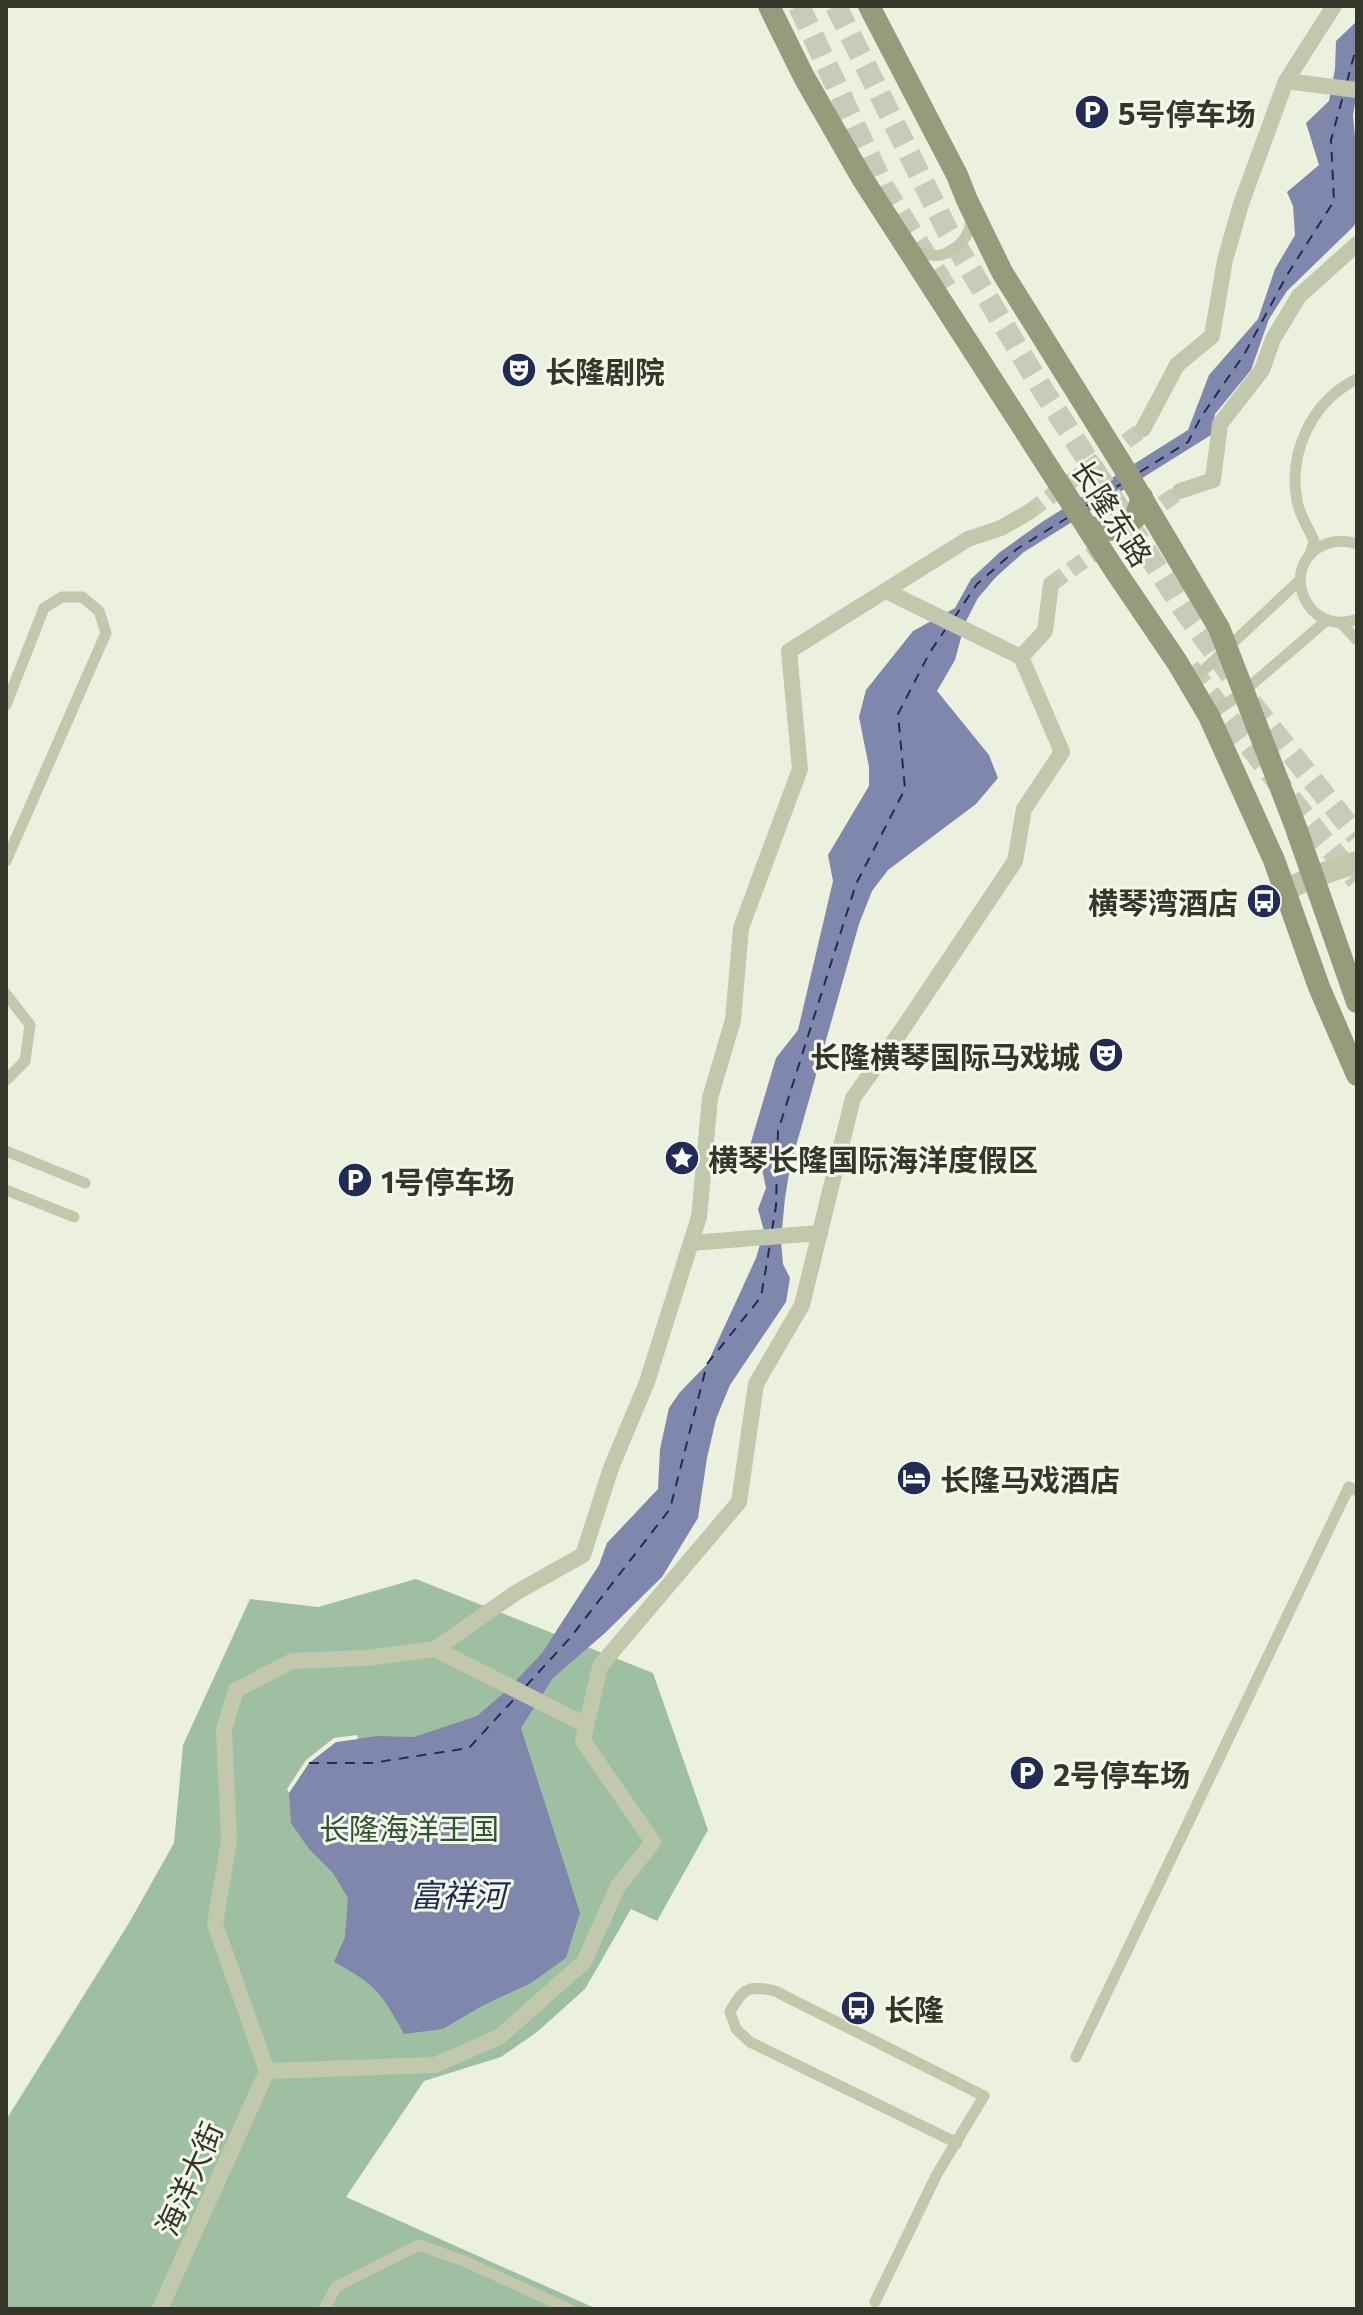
<svg xmlns="http://www.w3.org/2000/svg" width="1363" height="2315" font-family="Commissioner,'Noto Sans SC',sans-serif">
<style>
.green{fill:#9fbfa2}
.water{fill:#7f88ac}
.pier{fill:#ebf1de}
.lines{fill:none;stroke-linecap:round;stroke-linejoin:round}
.ferry{stroke:#222b55;stroke-width:2;stroke-dasharray:10 8;stroke-linecap:butt}
.pedestrian-tunnel{stroke:#c7ccba;stroke-width:16;stroke-dasharray:16 8;stroke-linecap:butt}
.minor-tunnel{stroke:#c7ccba;stroke-width:22;stroke-dasharray:22 11;stroke-linecap:butt}
.service{stroke:#c1c8ab;stroke-width:11}
.pedestrian{stroke:#c1c8ab;stroke-width:16}
.minor{stroke:#c1c8ab;stroke-width:22}
.secondary{stroke:#979b7c;stroke-width:22}
.labels{text-anchor:middle;dominant-baseline:central;stroke-width:6;stroke-linejoin:round;paint-order:stroke}
.poi-label{font-size:30px;font-weight:bold;fill:#35362a;stroke:#f4f8ea;text-anchor:start}
.street-label{font-size:30px;fill:#35362a;stroke:#f4f8ea}
.park-label{font-size:30px;fill:#2f5334;stroke:#f4f8ea}
.water-label{font-size:32px;font-style:italic;fill:#222b55;stroke:#f4f8ea}
</style>
<rect width="100%" height="100%" fill="#ebf1de"/>
<path class="green" d="M416,1579l237,94 55,157 -51,91 -26,-12 -46,80 -48,43 -36,25 -77,24 -78,116 251,112h-591v-189l123,-197 45,-80 9,-98 67,-146 68,8z"/>
<path class="water" d="M1357,21v72l-4,22 4,44v59l-3,8 -67,65 -18,28 -18,51 -36,44 -4,21 -187,117 -28,25 -18,21 -13,25 -10,37 -18,31 52,64 9,23 -22,26 -88,66 -16,21 -13,33 -69,243 -5,31 -4,42 2,24 7,14 -4,24 -56,83 -14,34 -9,39 -9,60 -36,59 -57,56 -52,45 -32,50 59,185 -14,45 -35,25 -49,23 -39,23 -39,5c-22,-40 -28,-50 -70,-72l11,-25 3,-39 -15,-25 -24,-24 -18,-26 -2,-30 20,-30 27,-21 41,-6 37,1 63,-21 31,-27 34,-36 57,-88 8,-22 51,-54 2,-40 9,-41 11,-16 27,-28 49,-106 8,-27 -6,-22 8,-21 -4,-19 -14,-17 28,-94 22,-28 35,-149 -5,-26 41,-69v-19l-10,-50 7,-27 47,-59 42,-23 16,-29 29,-27 42,-30 146,-92 21,-55 49,-56 17,-50 20,-34 -2,-29 -6,-14 32,-27 -13,-42 23,-22 6,-32 1,-28z"/>
<g class="pier">
<path d="M739,1284l4,2 -36,78 -27,28 -3,-1 27,-29z"/>
<path d="M357,1735l1,4 -22,3 -27,21 -20,30 -2,-4 19,-29 28,-22z"/>
</g>
<g class="lines">
<g class="ferry">
<path d="M1347,82l10,-38"/>
<path d="M1140,472l48,-30 13,-25 44,-64 42,-78 47,-74 -3,-61 12,-44"/>
<path d="M1086,506l35,-22"/>
<path d="M954,618l23,-34 40,-35 50,-31"/>
<path d="M772,1230l4,-24 2,-75 78,-247 49,-95 -7,-75 32,-62 15,-22"/>
<path d="M526,1686l44,-48 100,-129 37,-145 54,-67 9,-53"/>
<path d="M309,1763h63l97,-15 47,-51"/>
</g>
<g class="pedestrian-tunnel">
<path d="M1029,512l114,-83"/>
<path d="M1143,518l37,-27"/>
<path d="M1051,584l57,-41"/>
</g>
<g class="minor-tunnel">
<path d="M799,6l85,182 66,107"/>
<path d="M836,6l112,226 91,152 143,223 49,68"/>
<path d="M1189,668l134,172 34,40"/>
<path d="M1251,703l106,133"/>
</g>
<g class="service">
<path d="M913,248l3,3c7,2 18,6 25,4 16,-4 32,-21 29,-38"/>
<path d="M1357,544c-11,-4 -20,-4 -31,0 -50,20 -20,95 31,75"/>
<path d="M1310,555l4,-14c-5,-12 -15,-27 -17,-40 -9,-49 15,-100 60,-122"/>
<path d="M1340,622l17,18"/>
<path d="M1190,683l110,-103"/>
<path d="M6,705l38,-97 18,-11h20l17,14 7,22 -100,228"/>
<path d="M1209,716l33,-23 85,-73"/>
<path d="M6,994l24,31 -5,36 -19,19"/>
<path d="M6,1151l79,32"/>
<path d="M6,1190l68,27"/>
<path d="M1076,2057l273,-570 8,4"/>
<path d="M875,2302l62,-128 47,-78 -209,-105c-26,-6 -32,-3 -45,21l6,17 14,13 207,101"/>
<path d="M324,2309l12,-22 83,-42 45,16 105,48"/>
</g>
<g class="pedestrian">
<path d="M1286,81l71,9"/>
<path d="M1143,429l34,-64 35,-29 13,-76 16,-56 45,-123 48,-75"/>
<path d="M1180,491l33,-11 7,-56 42,-54 11,-31 26,-43 58,-52"/>
<path d="M886,591l135,66"/>
<path d="M691,1243l129,-10"/>
<path d="M435,1649l151,76"/>
<path d="M267,2071l-52,-147 14,-83 -5,-112 12,-39 56,-29 75,-3 68,-9 82,-57 66,-37 28,-87 36,-86 52,-165 11,-119 23,-78 8,-92 59,-159 -11,-118 179,-112 33,-11 28,-16"/>
<path d="M267,2071l168,-6 64,-28 85,-75 34,-76 35,-44 -70,-101 17,-75 139,-164 17,-118 46,-79 51,-207 51,-71 111,-166 9,-52 38,-57 -41,-95 24,-26 6,-47"/>
<path d="M160,2309l107,-238"/>
</g>
<path class="minor" d="M1285,890l28,-13 44,-15"/>
<g class="secondary">
<path d="M769,6l35,71 58,101 252,391 63,93 32,54 65,144 45,127 38,88"/>
<path d="M869,6l88,169 10,25 35,72 119,191 98,165 76,197 62,177"/>
<path d="M1088,527l25,3 22,-12 7,-21"/>
</g>
</g>
<defs>
<g id="parking-disc" transform="scale(1.8)"><circle r="9.5" fill="#222b55" stroke="#f4f8ea"/><path d="M-3.5-5.5H1a3.5 3.5 0 0 1 0 7H-1V5.5H-3.5ZM-1-3.4V-.6H.8a1.4 1.4 0 0 0 0-2.8Z" fill="#fff"/></g>
<g id="theatre-disc" transform="scale(1.8)"><circle r="9.5" fill="#222b55" stroke="#f4f8ea"/><path d="M-5-5.5Q0-4 5-5.5V0Q5 5 0 6Q-5 5-5 0ZM-3.3-2.5H-1v1.5H-3.3ZM1-2.5H3.3v1.5H1ZM-2.8 1Q0 5.5 2.8 1Z" fill="#fff"/></g>
<g id="bus-disc" transform="scale(1.8)"><circle r="9.5" fill="#222b55" stroke="#f4f8ea"/><path d="M-5-6H5V4H4V6H2V4H-2V6H-4V4H-5ZM-3.5-4V0h7V-4ZM-3.5 1.2v1.5H-2V1.2ZM2 1.2v1.5H3.5V1.2Z" fill="#fff"/></g>
<g id="sight-disc" transform="scale(1.8)"><circle r="9.5" fill="#222b55" stroke="#f4f8ea"/><path d="M0-6L1.8-2.2L6-1.7L2.9 1.2L3.7 5.4L0 3.3L-3.7 5.4L-2.9 1.2L-6-1.7L-1.8-2.2Z" fill="#fff"/></g>
<g id="hotel-disc" transform="scale(1.8)"><circle r="9.5" fill="#222b55" stroke="#f4f8ea"/><path d="M-6-4.5h1.5V1H6V5H4.5V3h-9V5H-6ZM-4 0a1.8 1.8 0 1 1 3.6 0ZM.5 0V-2.5h3Q6-2.5 6 0Z" fill="#fff"/></g>
</defs>
<g fill-rule="evenodd">
<use href="#parking-disc" x="1092" y="112"/>
<use href="#theatre-disc" x="519" y="370"/>
<use href="#bus-disc" x="1264" y="901"/>
<use href="#theatre-disc" x="1106" y="1055"/>
<use href="#sight-disc" x="682" y="1158"/>
<use href="#parking-disc" x="355" y="1180"/>
<use href="#hotel-disc" x="914" y="1478"/>
<use href="#parking-disc" x="1027" y="1773"/>
<use href="#bus-disc" x="858" y="2008"/>
</g>
<g class="labels">
<g class="poi-label">
<text x="1118" y="112">5号停车场</text>
<text x="545" y="370">长隆剧院</text>
<text x="1238" y="901" text-anchor="end">横琴湾酒店</text>
<text x="1080" y="1055" text-anchor="end">长隆横琴国际马戏城</text>
<text x="708" y="1158">横琴长隆国际海洋度假区</text>
<text x="381" y="1180">1号停车场</text>
<text x="940" y="1478">长隆马戏酒店</text>
<text x="1053" y="1773">2号停车场</text>
<text x="884" y="2008">长隆</text>
</g>
<g class="street-label">
<text transform="translate(1113 512) rotate(57)">长隆东路</text>
<text transform="translate(188 2178) rotate(-66)">海洋大街</text>
</g>
<g class="park-label">
<text x="409" y="1827">长隆海洋王国</text>
</g>
<g class="water-label">
<text x="458" y="1894">富祥河</text>
</g>
</g>
<rect width="1363" height="2315" fill="none" stroke="#35362a" stroke-width="16"/>
</svg>
